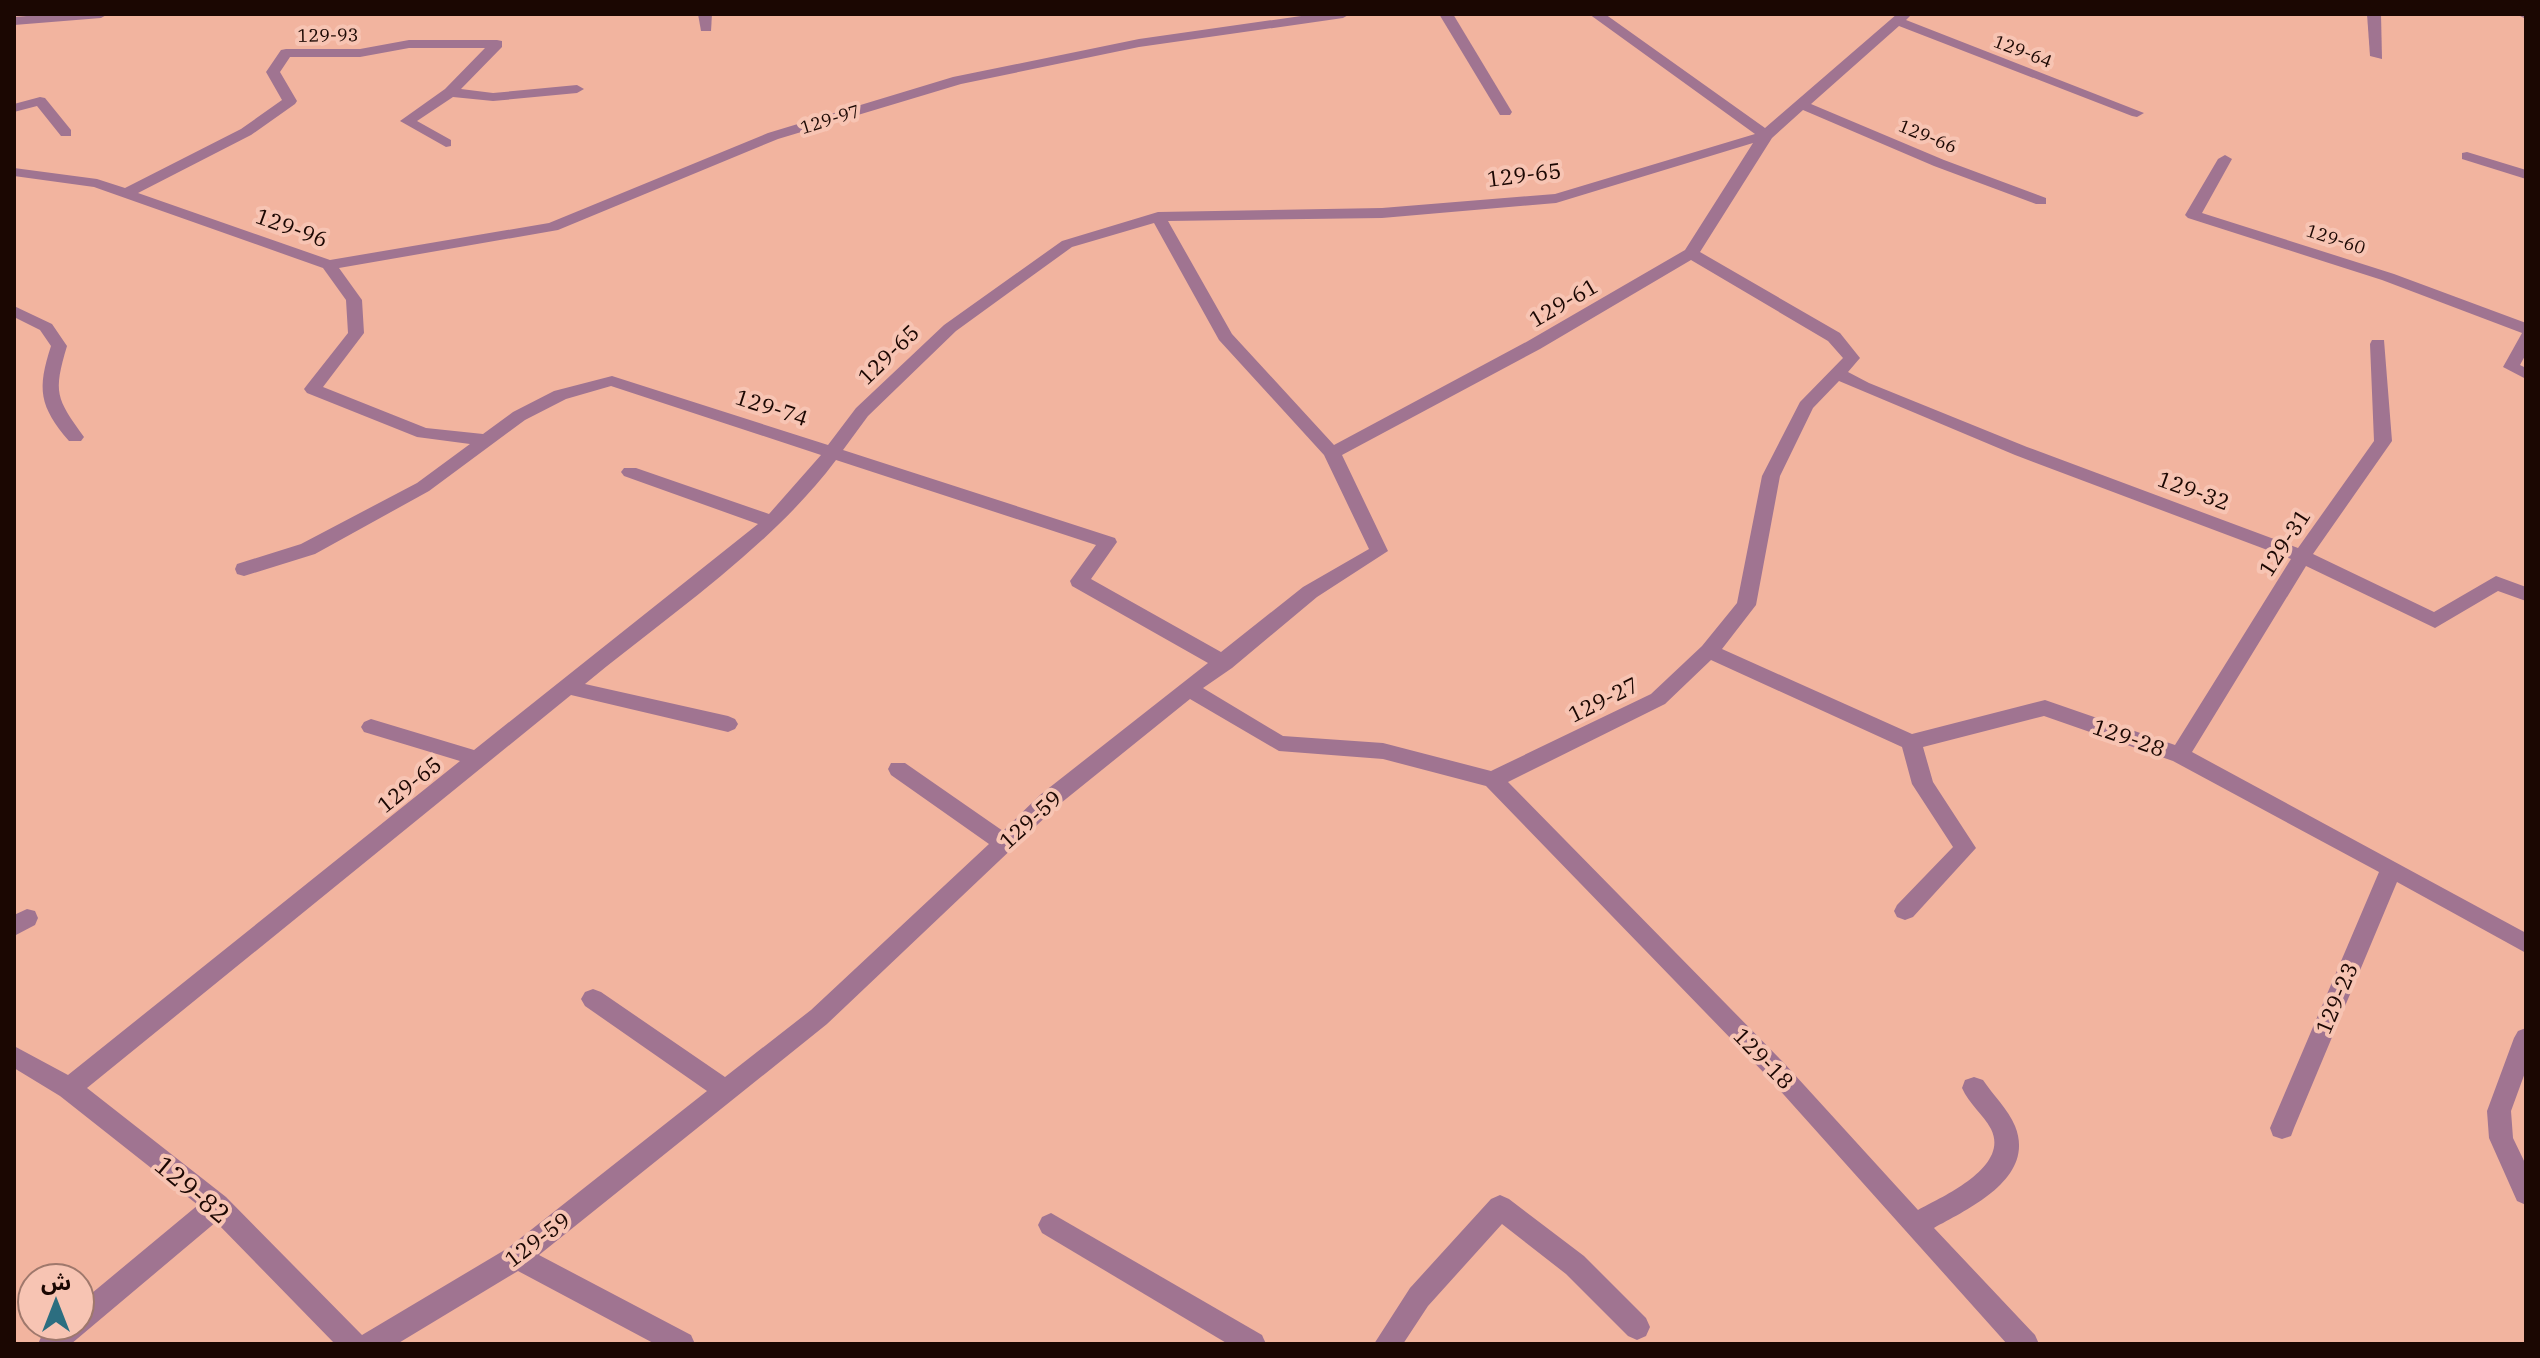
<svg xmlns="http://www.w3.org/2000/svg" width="2540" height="1358" font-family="'IBM Plex Serif','Noto Sans Arabic',serif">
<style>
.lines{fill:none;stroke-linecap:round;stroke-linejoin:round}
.lane{fill:#a07491;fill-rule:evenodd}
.street{fill:#a07491;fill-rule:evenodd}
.labels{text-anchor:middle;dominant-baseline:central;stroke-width:8;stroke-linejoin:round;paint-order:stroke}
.far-street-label{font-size:18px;fill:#1b0702;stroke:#f7c4b3}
.street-label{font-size:22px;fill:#1b0702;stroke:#f7c4b3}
.near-street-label{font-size:26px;fill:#1b0702;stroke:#f7c4b3}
</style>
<rect width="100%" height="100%" fill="#f2b49f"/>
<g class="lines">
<g class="lane">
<path d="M698,14h14l-1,17h-10z"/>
<path d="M1315,14h35l-7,4 -204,29 -178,37 -183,55 -220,91 -219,38 23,32 2,33 -41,54 103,41 57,6 30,-22 41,-21 58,-15 216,69 28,-37 88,-83 118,-84 96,-29 224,-4 173,-14 200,-60 -166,-120h16l160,114 132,-114h15l-6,6 238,93 -7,4 -5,-1 -233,-90 -88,78 133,56 102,38v6h-10l-102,-38 -131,-56 -31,28 -72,114 140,81 20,25 -12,14 21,11 158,64 271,101 76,-107 -4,-97 2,-4h12l8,101 -79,113 121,58 62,-36 30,11v14l-28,-10 -63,37 -129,-62 -114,186 334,181v20l-129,-71 -103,246 -3,8 -9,3 -9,-3 -3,-8 109,-256 -206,-111 -129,-45 -121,31 10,35 43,66 -63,69 -8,3 -8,-3 -3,-6 3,-6 56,-58 -41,-63 -10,-37 -191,-87 -46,44 -157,78 276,281 134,147c26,-14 92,-43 73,-81 -8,-15 -22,-25 -29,-41l3,-8 9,-3 9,3c10,15 25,29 32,46 21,52 -45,82 -81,102l101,107 4,9h-32l-239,-267 -282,-291 -103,-27 -104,-8 -89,-52 -134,108 -229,217 -288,231 152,80 4,9h-40l-137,-73 -121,73h-62l-119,-122 -145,122h-33l4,-9 10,-9h28v-23l118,-98 -138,-109 -46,-28v-22l54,29 392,-314 -96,-29 -3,-5 3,-5 7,-3 103,31 284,-226 -134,-48 -3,-4 3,-4h12l133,46 52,-59 -210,-69 -45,13 -41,21 -96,71 -114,63 -71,22 -7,-2 -2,-5 2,-5 64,-20 116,-61 53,-39 -53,-7 -110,-44 -3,-4 3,-4 41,-52 -2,-33 -23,-32 -229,-81 -80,-11v-8l83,11 28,9 116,-59 41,-29 -16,-28 15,-22 5,-1h74l49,-9h88l5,1v6l-41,42 32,4 84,-8 7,4 -7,4 -84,8 -40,-4 -36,24 34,19v6l-5,1 -46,-26 45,-32 40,-41h-76l-49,9h-70l-10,15 17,29 -2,3 -44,31 -113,58 192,67 219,-37 219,-90 185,-56 186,-38zM1753,143l-68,107 -157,91 -194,104 -102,-111 -64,-113 214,-3 174,-15zM1154,223l65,117 105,115 45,94 -66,38 -82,65 -130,-73 26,-37 -2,-4 -272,-88 25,-34 88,-85 116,-84zM1691,260l137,81 15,17 -43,44 -38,74 -25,127 -35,43 -51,48 -160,77 -108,-28 -100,-7 -80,-48 29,-20 85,-71 71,-46 -46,-96 198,-106zM1839,381l176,74 276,104 -116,186 -130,-45 -133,34 -190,-85 34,-44 24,-129 33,-68zM836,460l260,85 -26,36 2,5 136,77 -168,132 -37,36 -98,-68h-14l-3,6 3,6 98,69 -178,166 -86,67 -124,-85 -8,-3 -8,3 -4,7 4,7 122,85 -199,157 -146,87 -136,-138 -139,-109 484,-393 157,37 7,-3 3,-5 -3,-5 -7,-3 -143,-32c84,-69 186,-137 251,-224z"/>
<path d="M1439,14h14l59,98 -2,3h-10z"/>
<path d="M2367,14h14l1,45 -12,-3z"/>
<path d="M2516,14h10v5z"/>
<path d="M40,97l5,1 26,32v6h-10l-24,-30 -23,6v-8z"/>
<path d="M2467,152l59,18v9l-64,-20v-6z"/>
<path d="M2225,155l7,4 -30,54 192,61 132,49v31l-6,11 6,3v11l-23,-12 19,-34 -140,-53 -194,-62 -3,-3 33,-56z"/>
<path d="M14,306l38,18 15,22c-14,47 -11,52 17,91l-3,4h-12c-30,-35 -32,-52 -18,-95l-11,-16 -26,-13z"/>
<path d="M27,909l8,2 3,7 -3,7 -21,11v-21z"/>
<path d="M2526,1028v42l-15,41 2,27 13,27v40l-9,-4 -28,-63 -2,-27 27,-73 4,-7z"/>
<path d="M1500,1195l9,4 75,57 62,62 4,9 -4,9 -9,4 -9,-4 -62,-62 -64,-50 -74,82 -25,38h-29l36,-56 81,-89z"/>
<path d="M1051,1213l211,122 4,9h-38l-186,-111 -4,-8 4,-8z"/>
</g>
<path class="street" d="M52,14h56l-7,4 -87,7v-8z"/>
</g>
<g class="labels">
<g class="far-street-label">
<text transform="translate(328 35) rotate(-1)">129-93</text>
<text transform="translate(2023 51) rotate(21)">129-64</text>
<text transform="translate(830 119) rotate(-17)">129-97</text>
<text transform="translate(1928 136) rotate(22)">129-66</text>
<text transform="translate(2336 239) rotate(18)">129-60</text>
</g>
<g class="street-label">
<text transform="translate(1524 174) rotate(-7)">129-65</text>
<text transform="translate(292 227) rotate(20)">129-96</text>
<text transform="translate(1563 302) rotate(-30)">129-61</text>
<text transform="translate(888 354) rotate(-44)">129-65</text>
<text transform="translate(772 407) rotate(18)">129-74</text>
<text transform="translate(2194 490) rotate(20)">129-32</text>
<text transform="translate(2284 542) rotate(-57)">129-31</text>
<text transform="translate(1603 699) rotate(-26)">129-27</text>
<text transform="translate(2129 737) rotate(19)">129-28</text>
<text transform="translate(409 784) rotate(-39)">129-65</text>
<text transform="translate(1030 819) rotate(-42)">129-59</text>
<text transform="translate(2336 998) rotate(-67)">129-23</text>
<text transform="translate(1764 1058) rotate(46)">129-18</text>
<text transform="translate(537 1239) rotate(-37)">129-59</text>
</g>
<g class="near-street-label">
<text transform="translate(193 1189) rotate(40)">129-82</text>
</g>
</g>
<rect width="2540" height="1358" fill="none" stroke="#1b0702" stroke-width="32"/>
<g transform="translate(56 1302)"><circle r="38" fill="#f7c4b3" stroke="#9f786c" stroke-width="2"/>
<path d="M0-6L14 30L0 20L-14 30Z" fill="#2c6e80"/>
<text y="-12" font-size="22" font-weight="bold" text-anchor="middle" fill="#1b0702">ش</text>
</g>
</svg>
